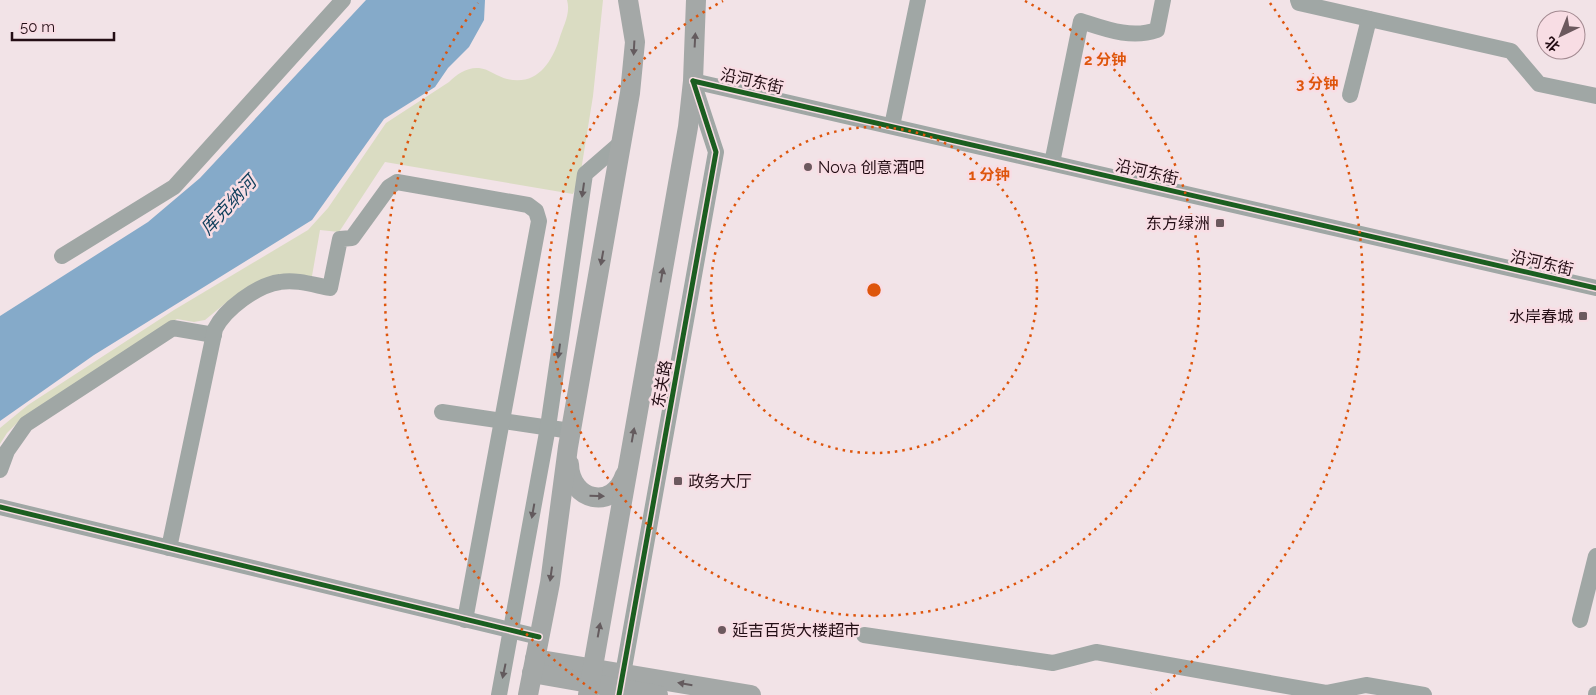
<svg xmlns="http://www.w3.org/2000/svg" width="1596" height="695" font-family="Raleway,'Noto Sans SC',sans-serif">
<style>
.green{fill:#dadcc2}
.water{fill:#85aac9}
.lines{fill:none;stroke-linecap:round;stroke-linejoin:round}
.minor{stroke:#a0a7a5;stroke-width:16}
.major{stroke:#a4a8a7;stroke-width:20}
.cycleway-casing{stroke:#f8dde4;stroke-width:8}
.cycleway{stroke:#1b5e20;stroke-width:5}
.oneway{fill:#645b5e}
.oneway2{fill:#625a5d}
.ring{fill:none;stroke:#de550c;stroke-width:2.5;stroke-dasharray:2.5 5}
.poi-dot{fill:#6c595e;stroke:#f8dde4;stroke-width:2}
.labels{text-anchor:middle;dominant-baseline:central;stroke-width:5;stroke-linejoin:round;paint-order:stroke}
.street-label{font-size:16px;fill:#240e15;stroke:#f8dde4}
.poi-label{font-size:16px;fill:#240e15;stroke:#f8dde4;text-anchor:start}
.water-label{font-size:18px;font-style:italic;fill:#0f3f5c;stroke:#f8dde4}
.centre{fill:#de550c;stroke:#f8dde4;stroke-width:2.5}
.ring-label{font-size:15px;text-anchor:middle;font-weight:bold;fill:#de550c;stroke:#f8dde4;stroke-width:5;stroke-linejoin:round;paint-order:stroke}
</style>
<rect width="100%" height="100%" fill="#f2e3e7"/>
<path class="green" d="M567,0h36l-10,96 -13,81 -7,17 -188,-32 -46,70 -19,-2 -8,46 -79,21 -28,23 -11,2 -17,-3 -159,103 -11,11 -7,11v-16l28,-23 146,-95 134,-80 20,-22 58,-85 63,-41c8,-8 18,-15 30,-14 10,1 19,9 28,11 29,7 44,-15 52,-39 4,-14 12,-26 8,-40z"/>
<path class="water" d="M366,0h119l-1,20 -15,27 -21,21 -13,19 -51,32 -72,101 -218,135 -94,66v-105l148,-94 52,-44z"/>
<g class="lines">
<g class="minor">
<path d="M1298,0l1,3 212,48 28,33 57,12"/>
<path d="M693,81l903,207"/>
<path d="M1350,95l19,-76"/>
<path d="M892,126l26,-126"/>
<path d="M1052,163l29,-142c25,8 50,18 76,9l6,-30"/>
<path d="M62,256l112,-69 169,-187"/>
<path d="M442,412l129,19"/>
<path d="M0,470l7,-19 19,-27 147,-96 41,7"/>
<path d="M0,507l539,130"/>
<path d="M169,548l46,-219c10,-20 42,-44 65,-47 16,-3 34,3 50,6l10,-49 12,-1 37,-51 8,-5 131,23 8,6 3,10 -74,399"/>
<path d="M1580,620l16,-64"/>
<path d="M864,635l189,28 43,-11 230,41 40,-8 58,10"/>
<path d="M621,685l95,-533 -22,-67"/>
<path d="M499,695l49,-268 37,-253 38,-33"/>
<path d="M1596,695v-1"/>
</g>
<g class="major">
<path d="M569,464c1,37 44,47 56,11"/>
<path d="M535,659l216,36"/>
<path d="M532,673l126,22"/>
<path d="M528,695l22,-112 18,-136 62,-354 5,-51 -7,-42"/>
<path d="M588,695l100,-568 5,-46 3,-81"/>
</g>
<g class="cycleway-casing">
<g id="cycleway">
<path d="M693,81l903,207"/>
<path d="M0,507l539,130"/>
<path d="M619,695l97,-543 -23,-71"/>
</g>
</g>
<use href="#cycleway" class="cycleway"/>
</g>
<defs><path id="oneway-solid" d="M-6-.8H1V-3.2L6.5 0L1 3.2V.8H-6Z" transform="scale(1.25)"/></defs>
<g class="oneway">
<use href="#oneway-solid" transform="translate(695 40) rotate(-87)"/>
<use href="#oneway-solid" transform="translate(634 48) rotate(93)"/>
<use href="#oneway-solid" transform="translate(602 258) rotate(100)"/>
<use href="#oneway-solid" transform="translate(662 275) rotate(-80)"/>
<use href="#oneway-solid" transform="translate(633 435) rotate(-80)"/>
<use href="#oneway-solid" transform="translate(597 496) rotate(1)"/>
<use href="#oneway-solid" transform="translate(551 574) rotate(98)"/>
<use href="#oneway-solid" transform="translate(599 630) rotate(-80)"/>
<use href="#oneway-solid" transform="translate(685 684) rotate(-170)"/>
</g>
<g class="oneway2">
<use href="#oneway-solid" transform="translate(583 190) rotate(98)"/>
<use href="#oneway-solid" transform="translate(559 351) rotate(98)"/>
<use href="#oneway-solid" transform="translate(533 511) rotate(100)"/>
<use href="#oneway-solid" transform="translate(504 671) rotate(102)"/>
</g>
<g class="ring">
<circle cx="874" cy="290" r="163"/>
<path d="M1025 1A326 326 0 1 1 723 1"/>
<path d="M597 693A489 489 0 0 1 478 3M1270 3A489 489 0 0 1 1151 693"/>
</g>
<g class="poi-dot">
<circle cx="808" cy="167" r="5"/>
<rect x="1215" y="218" width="10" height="10" rx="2.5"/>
<rect x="1578" y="311" width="10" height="10" rx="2.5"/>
<rect x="673" y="476" width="10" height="10" rx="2.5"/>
<circle cx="722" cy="630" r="5"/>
</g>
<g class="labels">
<g class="street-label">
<text transform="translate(752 81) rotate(13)">沿河东街</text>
<text transform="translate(1147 172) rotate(13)">沿河东街</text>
<text transform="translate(1542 263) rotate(13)">沿河东街</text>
<text transform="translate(662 384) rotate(-80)">东关路</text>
</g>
<g class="poi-label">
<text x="818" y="167">Nova 创意酒吧</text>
<text x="1210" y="223" text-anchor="end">东方绿洲</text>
<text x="1573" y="316" text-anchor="end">水岸春城</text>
<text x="688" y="481">政务大厅</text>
<text x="732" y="630">延吉百货大楼超市</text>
</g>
<g class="water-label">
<text transform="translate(228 205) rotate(-47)">库克纳河</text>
</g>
</g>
<circle cx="874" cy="290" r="8" class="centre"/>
<g class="ring-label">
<text x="1105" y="65">2 分钟</text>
<text x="1317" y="89">3 分钟</text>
<text x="989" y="180">1 分钟</text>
</g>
<g transform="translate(1561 35) rotate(223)"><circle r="24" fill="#f8dde4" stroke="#a38a91"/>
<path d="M0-4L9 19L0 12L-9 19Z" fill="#6c595e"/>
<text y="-8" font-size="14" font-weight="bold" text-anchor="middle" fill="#240e15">北</text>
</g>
<path d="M12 32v8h102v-8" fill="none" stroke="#240e15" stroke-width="2.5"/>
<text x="20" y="32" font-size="15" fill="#240e15" stroke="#f8dde4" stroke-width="4" paint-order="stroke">50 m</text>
</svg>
